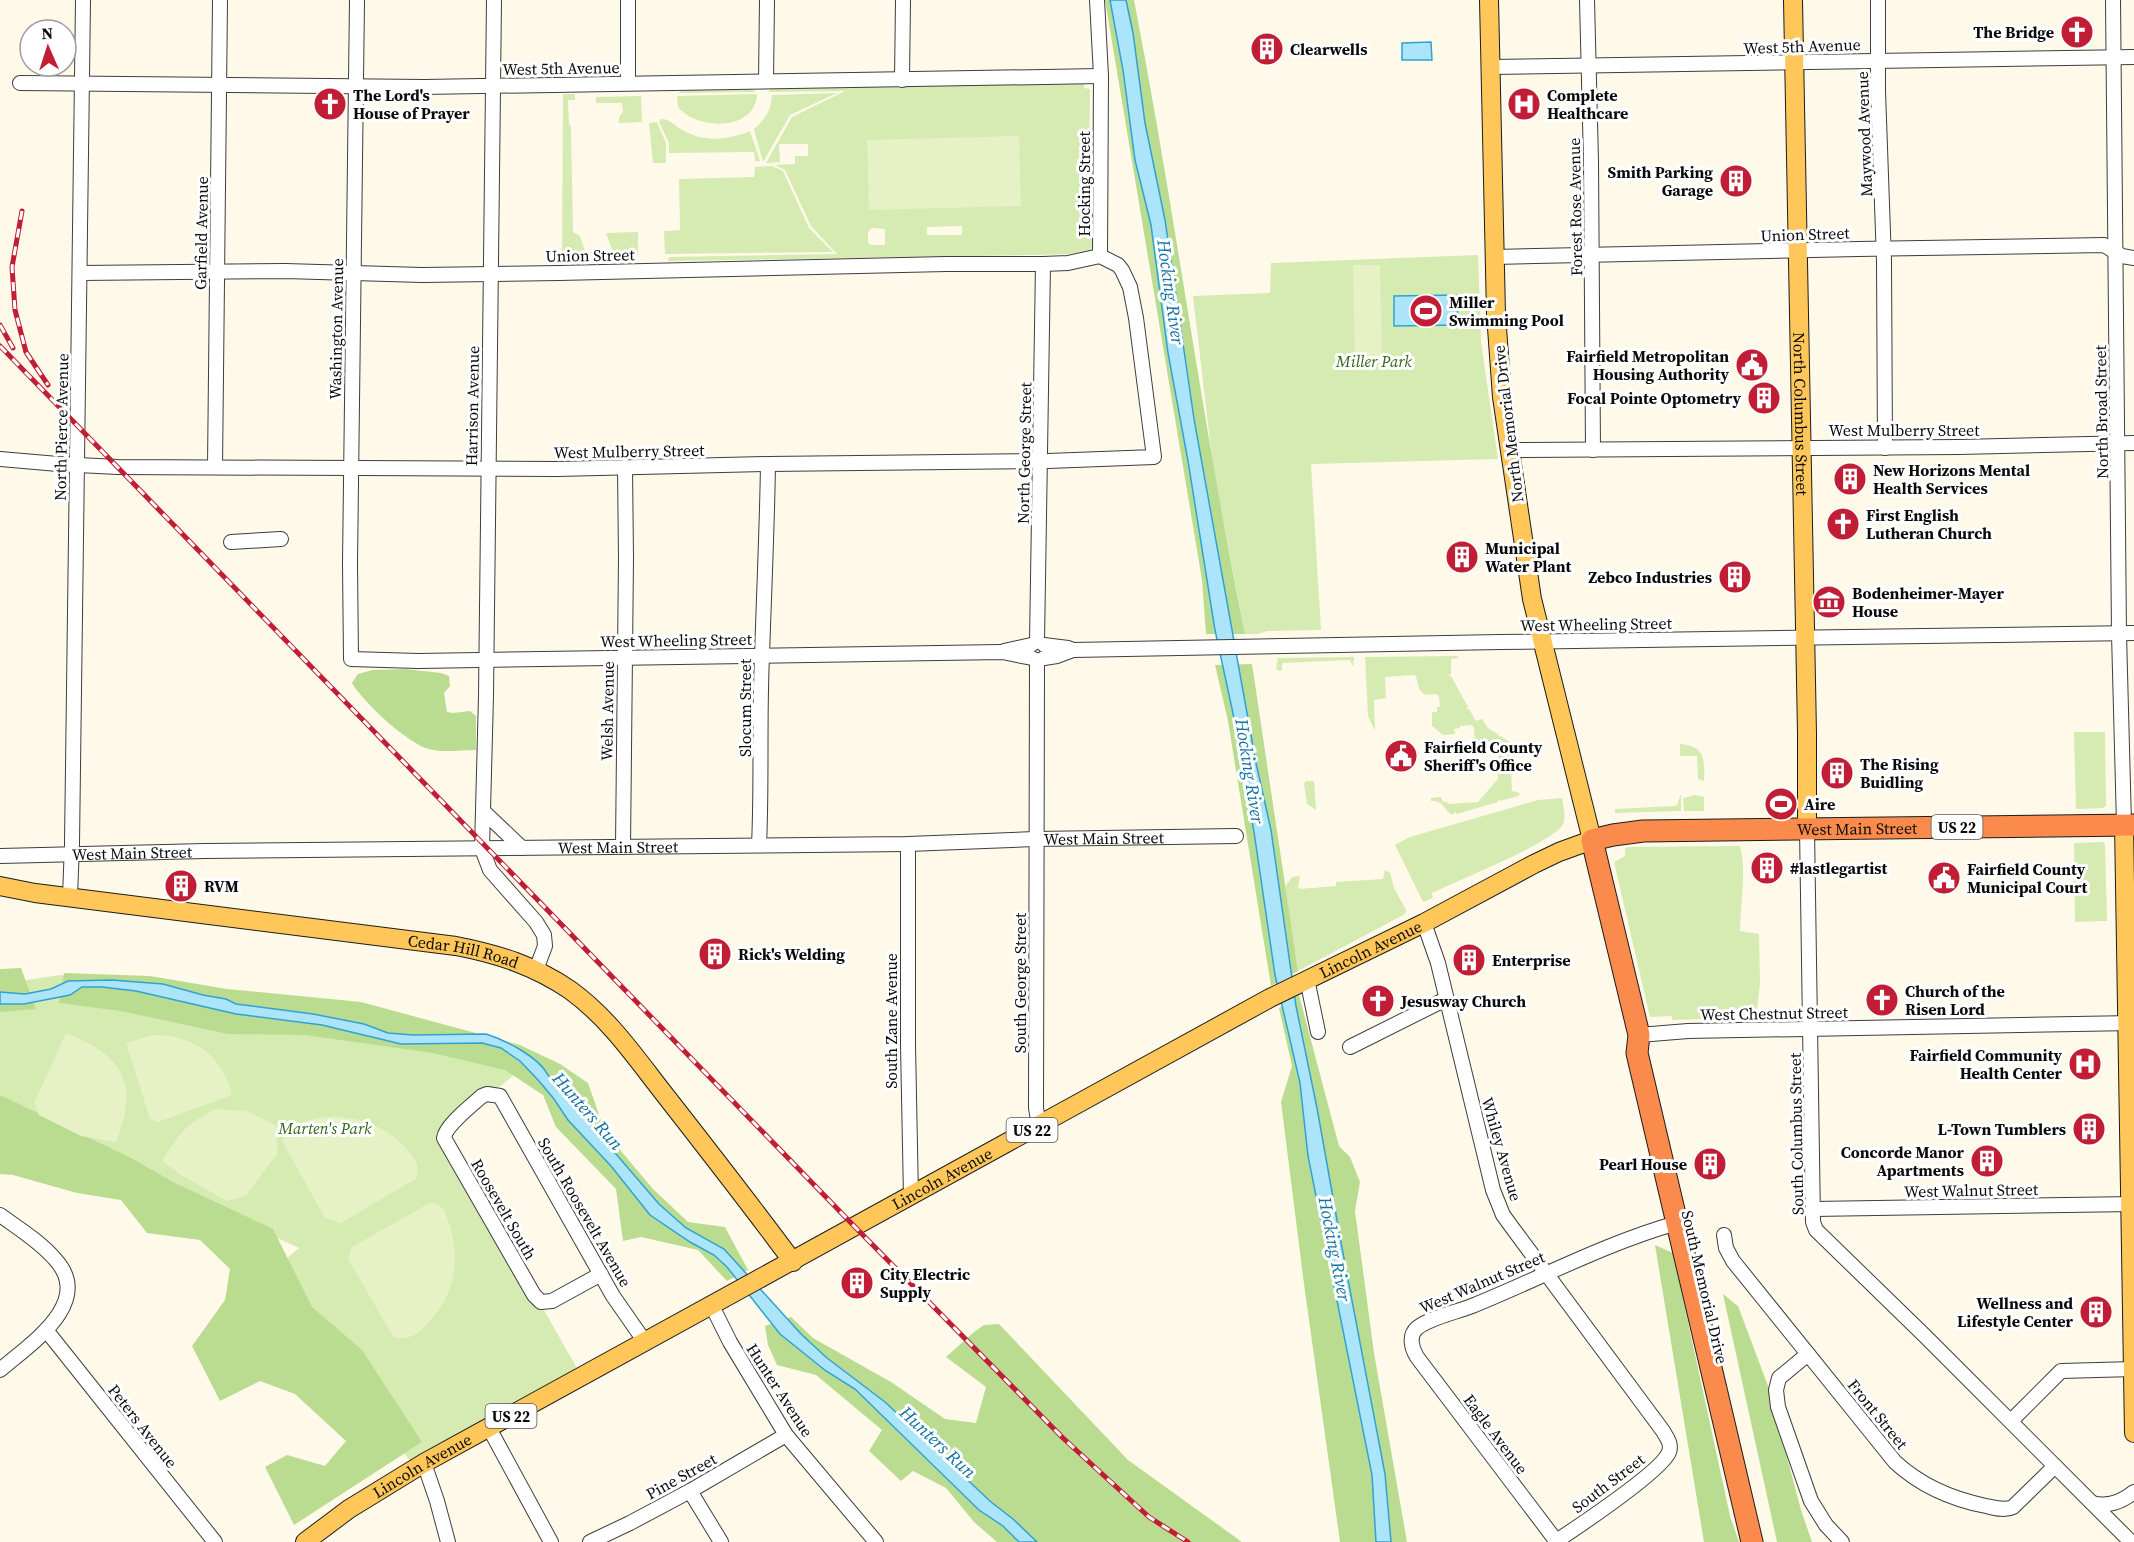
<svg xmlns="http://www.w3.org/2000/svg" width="2134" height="1542" font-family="'Source Serif 4',serif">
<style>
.green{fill:#d5ebb2;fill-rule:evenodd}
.forest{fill:#badc91}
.pitch{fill:#e6f1c5}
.water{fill:#ace4f9;stroke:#30a2d3;stroke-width:1.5}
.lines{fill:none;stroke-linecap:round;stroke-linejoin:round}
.minor-casing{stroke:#3e3e3e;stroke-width:16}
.major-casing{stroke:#1c1c1c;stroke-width:20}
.highway-casing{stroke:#1c1c1c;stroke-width:23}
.minor{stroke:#fff;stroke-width:14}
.major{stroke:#ffc75a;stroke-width:18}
.highway{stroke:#fb8b4c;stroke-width:21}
.rail-casing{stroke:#c11e36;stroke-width:5}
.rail{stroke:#fff;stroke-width:3;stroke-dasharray:9;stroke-linecap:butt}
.labels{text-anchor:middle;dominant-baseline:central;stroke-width:6;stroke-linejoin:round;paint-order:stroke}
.shield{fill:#fff;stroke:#545454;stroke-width:1.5}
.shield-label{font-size:15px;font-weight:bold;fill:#0b0b0b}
.poi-label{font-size:16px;font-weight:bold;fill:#0b0b0b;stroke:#fff;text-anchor:start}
.street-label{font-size:16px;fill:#0b0b0b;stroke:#fff}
.park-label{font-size:16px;font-style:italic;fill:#316519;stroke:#fff}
.water-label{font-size:18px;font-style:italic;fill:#1071a2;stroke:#fff}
</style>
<rect width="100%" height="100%" fill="#fff9ea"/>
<g class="green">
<path d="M1084,83v5l6,1 -1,69h7l-1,73 -4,20 -5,3 -418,7 1,-4 168,-3 -26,-28 -26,-56 -10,-5 20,-1v-8h13v-12h-29l1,18 -14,1 26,-46 53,-26 -77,1 4,-4zM962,226v9h-35v-8zM872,228l13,1v16h-14l-3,-3v-10z"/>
<path d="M749,88l7,4 -78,1 5,-3z"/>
<path d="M837,93l-47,22 -27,47 -9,-33c12,-10 17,-19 18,-34z"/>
<path d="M563,94h12v6h-7l1,24 2,2 2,106 7,4 5,15 10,2v5l-33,1z"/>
<path d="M757,94c-1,37 -60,37 -79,13l-1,-11z"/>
<path d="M641,96l1,26 -23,1v-6l4,-5 -1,-9h-26v-6z"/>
<path d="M661,119c9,0 12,6 20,10 22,14 47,11 69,2l10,30h-5l-1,-9 -85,1v-10l-10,-21z"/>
<path d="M657,122l9,21v20h-13l-4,-40z"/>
<path d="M772,166l11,5 26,57 24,24 -168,2 -1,-23 16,-1 -1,-51 75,-2 1,-10z"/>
<path d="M638,232v23h-24l-8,-22z"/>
<path d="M1478,255l3,87 17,117 -187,5 10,166 -54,1 -9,3h-13l-32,-167 -20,-171 77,-3 1,-30z"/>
<path d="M1458,656v2l-7,1v15l-3,2h3l17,31 -2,2h3l7,12 6,-2 6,9 11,7 -1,2 2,-1 17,10v3l-7,1 1,17 -3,1 3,1 1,22 8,2 -1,3 -19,5 -2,-2v3l-41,12 -2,-2 -3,3c-8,-5 -8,-15 -21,-14v-3l10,-1 2,5h4l1,2 30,-2 20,-23v-31l-6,-6 -17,1 -1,-15 -2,-3 -12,1v2l-6,1 1,5 -12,1 -11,-9v-14h5v-5h3l-1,-11 -3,-2 -11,1 -6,-6 -3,-13 -3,-1 -28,2 1,21 -12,2 1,31 -7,-15 -3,-59z"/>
<path d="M1354,657l-1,10 -3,-7 -68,3v7l-2,1 -4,-2 2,-11z"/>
<path d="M2074,732h31l1,74 -3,2 -27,1z"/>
<path d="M1680,744c25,2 25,16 24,37l-6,-2 -1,-23h-17z"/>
<path d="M1306,781h8l2,29 -9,-6 -3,-20z"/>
<path d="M1681,794v17l-66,2v-4l59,-3 3,-1z"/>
<path d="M1695,795l9,2v14h-20l-1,-13z"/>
<path d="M1562,798c1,8 5,20 0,28 -13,18 -105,55 -130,67l1,5 -10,4 -28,-57 15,-8 128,-37z"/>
<path d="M2103,842l2,2 2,77 -32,1 -1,-79z"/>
<path d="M1740,846c7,22 0,62 0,85l19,3 1,50 -4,34 -10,-3 -1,3h-2l-1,-4 -39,2v3l-31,1v-4l-22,1 -36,-155 11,-6v-7l2,-2z"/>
<path d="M1385,870l5,3 4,15 12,22 -1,4 -107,57 -13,-84 7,-10 8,-1 -2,11 2,2 36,-3v-4l47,-3z"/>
<path d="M60,975l349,45 121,41 -86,73 138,243 -166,91 -153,-189 36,-31 -299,-138v-126z"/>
</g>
<g class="forest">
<path d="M1105,0h29c41,210 68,423 111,634h-39l-4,-54 -9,-54z"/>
<path d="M1252,664l46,307 -27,15 -43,-265 -13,-56z"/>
<path d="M405,669l36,4 8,3 1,10 -6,7 3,19 6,1 17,-2 6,5v34c-15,0 -32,3 -47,-1 -21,-5 -67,-48 -77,-66l6,-9 15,-4z"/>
<path d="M21,968l15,41 -36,3v-43z"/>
<path d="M64,973l86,3 77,13 134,13 159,43 40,19 28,19 17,49 48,57 35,33 37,5 23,43 -21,11 -29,-31 -57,-13 -18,4 -7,-52 -60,-62 -13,-32 -38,-25 -72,-17 -128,-18 -77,-1 -107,-23 -62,-8z"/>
<path d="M1299,995l40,151 11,11 10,25 -5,29 19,142 33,189h-67l-36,-258 -23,-182 11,-36 -13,-58z"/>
<path d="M0,1095l129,62 44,25 100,47 39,78 50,43 60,92 -128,83 -29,-58 22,-12 38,11 21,-25 -51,-47 -35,-13 -40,20 -28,-55 33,-46 5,-31 -30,-29 -53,-7 -26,-33 -44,-7 -64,-18 -13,-1z"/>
<path d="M1655,1245l18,8 57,263 9,26h-35z"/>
<path d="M1723,1294l15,12 30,80 33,124 11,32h-35z"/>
<path d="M791,1317l22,21 78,44 54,37 31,4 10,-36 -40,-30 28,-25 10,-7 15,-1 129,136 114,82h-245l-23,-20 -28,-34 -33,-17 -12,10 -32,-30 13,-21 -66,-55 -39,-10 -9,-20 -3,-19z"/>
</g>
<g class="pitch">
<path d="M1019,136l2,70 -152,4 -2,-70z"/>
<path d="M1353,265h27l2,97h-27z"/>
<path d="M66,1033c57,22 74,51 50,109l-35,-6 -42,-21 -5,-12z"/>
<path d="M153,1035c40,-1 70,21 79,60l-74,27 -8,-3 -24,-76z"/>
<path d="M216,1109l31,2 30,15v28l-31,41 -19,6 -46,-26 -19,-14c17,-28 24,-37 54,-52z"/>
<path d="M327,1117c30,-1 58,8 79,31 3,4 9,10 11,16 1,4 0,10 0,14l-76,45 -16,-5 -43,-77c8,-18 27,-21 45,-24z"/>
<path d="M431,1202l12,6c18,38 17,81 -13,113 -13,14 -17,18 -36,17l-46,-79 4,-12z"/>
</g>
<g class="water">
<path d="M1110,0h16l7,33 12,90 20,97 29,199 62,344 15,67 25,176 21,102 25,140 43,226 6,68h-15l-4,-67 -64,-319 -8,-73 -25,-108 -21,-143 -20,-114 -19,-88 -27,-169 -20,-108 -17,-128 -16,-65 -12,-90z"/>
<path d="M1431,42l1,18h-30v-17z"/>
<path d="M1457,295l1,30 -64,1v-30z"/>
<path d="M112,980l51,4 40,11 23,4 10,5 77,10 51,10 24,9 25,2 73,-1c19,6 53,23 62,41l111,129 27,24 38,21 77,85 26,24 58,44 106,100 22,17 24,23h-18l-16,-16 -24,-16 -124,-121 -29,-18 -46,-37 -53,-67 -13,-12 -24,-13 -40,-27 -39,-49 -43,-46 -14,-21 -15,-18 -19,-20 -19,-13 -19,-5 -81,1 -79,-19 -86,-11 -100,-23 -34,-4h-20l-12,8 -46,9h-24v-12l25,2 26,-5 17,-8z"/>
</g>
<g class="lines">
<g class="minor-casing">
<g id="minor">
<path d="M357,0l-7,563 1,96 67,2 584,-9 30,6"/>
<path d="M494,0l-8,696 -4,153 8,21 46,52 8,13 1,11 -9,24"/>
<path d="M628,0v83"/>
<path d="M1097,0l4,76 -1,180"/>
<path d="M1587,0l4,161 2,289"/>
<path d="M1878,0v91l6,170 1,187"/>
<path d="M2113,0l6,634 5,190"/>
<path d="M1490,67l644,-10"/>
<path d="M902,80l1,-80"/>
<path d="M766,81l1,-81"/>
<path d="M20,83l404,4 677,-11"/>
<path d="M1494,257l364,-8 246,-4 18,11 12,2"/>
<path d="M80,273l205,-2 137,4 137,-2 387,-9h97l25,-1 32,-7"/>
<path d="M1510,450l449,-3 175,-4"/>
<path d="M0,459l58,5 60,3 439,2 211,-5 280,-3 106,-4 -18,-139 -6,-31 -8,-17 -4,-5 -18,-9"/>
<path d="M215,467l5,-467"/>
<path d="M231,542l50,-3"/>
<path d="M1037,642l6,-378"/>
<path d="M1044,645l24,3 5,2 427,-8 634,-9"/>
<path d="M1004,651l27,-6"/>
<path d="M1044,658l13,-2 16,-6"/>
<path d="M1037,660l-1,448 3,18"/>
<path d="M484,812l38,36"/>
<path d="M1807,829l6,393 3,8 109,106 206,206"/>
<path d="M908,844v201l3,152"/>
<path d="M759,845c3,-63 0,-125 3,-188 2,-65 5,-128 6,-193"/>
<path d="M623,847l3,-289 -1,-91"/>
<path id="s1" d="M0,856l205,-5 703,-7 127,-5 201,-3"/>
<path d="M70,897l2,-53 11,-844"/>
<path d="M1424,923l14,40 55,227 10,25 8,11 152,205c4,7 9,13 6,21 -7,19 -93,76 -114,90"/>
<path d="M1307,979l11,53"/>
<path d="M1639,1035l49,-4 446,-8"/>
<path d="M1350,1047l96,-48"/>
<path d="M1813,1209l321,-5"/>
<path d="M0,1215c18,13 39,26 54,43 42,44 -24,86 -54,112"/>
<path d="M1724,1235l2,13 7,13 162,201c26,24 56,37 91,44 9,2 19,5 27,1l42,-41"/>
<path d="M601,1274l-49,27 -11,1 -7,-7 -90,-157c1,-12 28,-33 38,-42l5,-2 13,2 113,200 32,46"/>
<path d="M712,1306l18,36 56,93 90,107"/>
<path d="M46,1330l169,212"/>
<path d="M1808,1354l-29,24 -3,12 2,17 33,94 15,24 16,17"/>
<path d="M2011,1421l50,-50 73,-2"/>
<path d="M489,1428l62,114"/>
<path d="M424,1463l13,38 11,41"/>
<path d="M690,1491l31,51"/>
<path d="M2092,1503c15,4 30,-1 42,-11"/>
<path d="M590,1542l40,-19 60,-32 96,-56"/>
<path d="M1557,1542l-140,-185c-5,-8 -9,-21 0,-29 12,-10 40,-16 55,-22 69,-28 134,-63 205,-83"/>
</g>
</g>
<g class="major-casing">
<g id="major">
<path id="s2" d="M1793,0l14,733v96"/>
<path d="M2124,824l10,609"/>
<path id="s3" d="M0,886l35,7 421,53c42,8 79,20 114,44 39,28 66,68 95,105 43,55 86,110 128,167"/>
<path id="s4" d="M305,1542l44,-33 75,-46 846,-465 154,-75 110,-59 25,-12 33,-12 -60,-241 -30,-202 -6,-83 -7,-314"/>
</g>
</g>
<g class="highway-casing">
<g id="highway">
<path id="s5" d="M1752,1542l-115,-489 2,-18 -47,-195 21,-5 30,-4 491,-6"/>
</g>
</g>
<use href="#minor" class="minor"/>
<use href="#major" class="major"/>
<use href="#highway" class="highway"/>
<g class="rail-casing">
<g id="rail">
<path d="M22,211l-10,56 3,43 11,42 22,33"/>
<path d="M0,325l13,23"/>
<path d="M0,346l855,881 208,211 86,79 39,25"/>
</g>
</g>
<use href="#rail" class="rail"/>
</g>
<defs>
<g id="church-disc" transform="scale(1.725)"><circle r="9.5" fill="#c11e36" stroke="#fff"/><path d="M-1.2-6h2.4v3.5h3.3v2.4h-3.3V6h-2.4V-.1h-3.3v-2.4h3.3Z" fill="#fff"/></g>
<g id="building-disc" transform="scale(1.725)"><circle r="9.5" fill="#c11e36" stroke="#fff"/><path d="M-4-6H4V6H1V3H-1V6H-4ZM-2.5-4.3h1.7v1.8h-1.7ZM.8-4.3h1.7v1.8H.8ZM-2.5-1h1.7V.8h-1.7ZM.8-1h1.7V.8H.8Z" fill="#fff"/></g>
<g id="hospital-disc" transform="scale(1.725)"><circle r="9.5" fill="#c11e36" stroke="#fff"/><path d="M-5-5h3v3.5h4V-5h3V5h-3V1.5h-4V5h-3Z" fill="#fff"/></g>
<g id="stadium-disc" transform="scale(1.725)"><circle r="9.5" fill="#c11e36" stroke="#fff"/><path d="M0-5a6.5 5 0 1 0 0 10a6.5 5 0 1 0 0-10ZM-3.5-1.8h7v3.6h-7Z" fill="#fff"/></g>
<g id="civic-disc" transform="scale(1.725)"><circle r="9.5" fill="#c11e36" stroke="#fff"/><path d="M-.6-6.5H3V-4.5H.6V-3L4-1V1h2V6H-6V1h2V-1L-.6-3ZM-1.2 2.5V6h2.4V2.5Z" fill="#fff"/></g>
<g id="museum-disc" transform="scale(1.725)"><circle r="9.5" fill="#c11e36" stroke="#fff"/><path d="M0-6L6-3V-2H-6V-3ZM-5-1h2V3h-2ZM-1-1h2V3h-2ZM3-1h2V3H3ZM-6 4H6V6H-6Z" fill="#fff"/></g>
</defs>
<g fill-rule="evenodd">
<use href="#church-disc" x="2077" y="32"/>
<use href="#building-disc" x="1267" y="49"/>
<use href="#church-disc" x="330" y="104"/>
<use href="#hospital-disc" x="1524" y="104"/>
<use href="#building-disc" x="1736" y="181"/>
<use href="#stadium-disc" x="1426" y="311"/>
<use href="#civic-disc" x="1752" y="365"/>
<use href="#building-disc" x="1764" y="398"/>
<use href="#building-disc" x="1850" y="479"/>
<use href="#church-disc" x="1843" y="524"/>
<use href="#building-disc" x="1462" y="557"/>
<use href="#building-disc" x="1735" y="577"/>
<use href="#museum-disc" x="1829" y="602"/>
<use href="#civic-disc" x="1401" y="756"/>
<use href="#building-disc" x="1837" y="773"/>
<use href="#stadium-disc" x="1781" y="804"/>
<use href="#building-disc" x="1767" y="868"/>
<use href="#civic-disc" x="1944" y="878"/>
<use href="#building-disc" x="181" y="886"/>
<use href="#building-disc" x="715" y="954"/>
<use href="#building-disc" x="1469" y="960"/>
<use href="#church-disc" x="1882" y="1000"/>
<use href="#church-disc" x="1378" y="1001"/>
<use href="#hospital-disc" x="2085" y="1064"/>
<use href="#building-disc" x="2089" y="1129"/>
<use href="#building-disc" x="1987" y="1161"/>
<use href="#building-disc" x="1710" y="1164"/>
<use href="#building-disc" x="857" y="1283"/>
<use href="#building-disc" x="2096" y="1312"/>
</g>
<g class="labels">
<g class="shield">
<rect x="1931.5" y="815" width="51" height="24" rx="4.5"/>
<rect x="1006.5" y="1118" width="51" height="24" rx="4.5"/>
<rect x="485.5" y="1404" width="51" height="24" rx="4.5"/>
</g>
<g class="shield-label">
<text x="1957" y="827">US 22</text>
<text x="1032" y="1130">US 22</text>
<text x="511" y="1416">US 22</text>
</g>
<g class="poi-label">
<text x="2054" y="32" text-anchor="end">The Bridge</text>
<text x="1290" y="49">Clearwells</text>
<text x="353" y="95">The Lord's<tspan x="353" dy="18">House of Prayer</tspan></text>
<text x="1547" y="95">Complete<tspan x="1547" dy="18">Healthcare</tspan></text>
<text x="1713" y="172" text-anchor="end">Smith Parking<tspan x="1713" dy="18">Garage</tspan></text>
<text x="1449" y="302">Miller<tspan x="1449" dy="18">Swimming Pool</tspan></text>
<text x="1729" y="356" text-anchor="end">Fairfield Metropolitan<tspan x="1729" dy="18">Housing Authority</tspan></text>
<text x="1741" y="398" text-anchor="end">Focal Pointe Optometry</text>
<text x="1873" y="470">New Horizons Mental<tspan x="1873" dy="18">Health Services</tspan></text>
<text x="1866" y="515">First English<tspan x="1866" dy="18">Lutheran Church</tspan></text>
<text x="1485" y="548">Municipal<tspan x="1485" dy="18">Water Plant</tspan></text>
<text x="1712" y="577" text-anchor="end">Zebco Industries</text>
<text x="1852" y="593">Bodenheimer-Mayer<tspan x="1852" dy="18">House</tspan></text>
<text x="1424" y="747">Fairfield County<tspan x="1424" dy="18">Sheriff's Office</tspan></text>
<text x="1860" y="764">The Rising<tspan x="1860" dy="18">Buidling</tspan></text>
<text x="1804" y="804">Aire</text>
<text x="1790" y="868">#lastlegartist</text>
<text x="1967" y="869">Fairfield County<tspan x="1967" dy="18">Municipal Court</tspan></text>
<text x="204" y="886">RVM</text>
<text x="738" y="954">Rick's Welding</text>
<text x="1492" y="960">Enterprise</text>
<text x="1905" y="991">Church of the<tspan x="1905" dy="18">Risen Lord</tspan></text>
<text x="1401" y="1001">Jesusway Church</text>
<text x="2062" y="1055" text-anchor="end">Fairfield Community<tspan x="2062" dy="18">Health Center</tspan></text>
<text x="2066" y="1129" text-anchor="end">L-Town Tumblers</text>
<text x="1964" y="1152" text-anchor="end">Concorde Manor<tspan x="1964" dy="18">Apartments</tspan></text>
<text x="1687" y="1164" text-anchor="end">Pearl House</text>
<text x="880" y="1274">City Electric<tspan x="880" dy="18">Supply</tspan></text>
<text x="2073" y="1303" text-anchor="end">Wellness and<tspan x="2073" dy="18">Lifestyle Center</tspan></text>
</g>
<g class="street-label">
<text transform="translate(1802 46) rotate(-2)">West 5th Avenue</text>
<text transform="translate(561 68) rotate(-1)">West 5th Avenue</text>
<text transform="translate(1864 134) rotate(-92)">Maywood Avenue</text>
<text transform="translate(1084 184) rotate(-90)">Hocking Street</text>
<text transform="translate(1575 207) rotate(-91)">Forest Rose Avenue</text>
<text transform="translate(201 233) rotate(-89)">Garfield Avenue</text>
<text transform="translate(1805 234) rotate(-2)">Union Street</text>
<text transform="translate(590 255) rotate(-1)">Union Street</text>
<text transform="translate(336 329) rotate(-89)">Washington Avenue</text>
<text transform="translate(472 406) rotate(-89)">Harrison Avenue</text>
<text transform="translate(2101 412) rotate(-91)">North Broad Street</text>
<text stroke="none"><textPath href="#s2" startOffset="414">North Columbus Street</textPath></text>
<text transform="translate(1508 424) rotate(-97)">North Memorial Drive</text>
<text transform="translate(61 427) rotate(-89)">North Pierce Avenue</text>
<text x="1904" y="430">West Mulberry Street</text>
<text transform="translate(629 451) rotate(-1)">West Mulberry Street</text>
<text transform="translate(1024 453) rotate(-89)">North George Street</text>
<text transform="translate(1596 624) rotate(-1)">West Wheeling Street</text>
<text transform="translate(676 640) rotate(-1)">West Wheeling Street</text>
<text transform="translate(745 708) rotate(-90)">Slocum Street</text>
<text transform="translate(607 711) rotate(-89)">Welsh Avenue</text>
<text stroke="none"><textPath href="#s5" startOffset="987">West Main Street</textPath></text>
<text stroke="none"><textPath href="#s1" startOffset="1104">West Main Street</textPath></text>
<text stroke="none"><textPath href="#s1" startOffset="618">West Main Street</textPath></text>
<text stroke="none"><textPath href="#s1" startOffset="132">West Main Street</textPath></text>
<text stroke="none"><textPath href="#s4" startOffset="1220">Lincoln Avenue</textPath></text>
<text stroke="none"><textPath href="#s3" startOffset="468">Cedar Hill Road</textPath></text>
<text transform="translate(1020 983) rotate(-90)">South George Street</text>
<text transform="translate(1774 1013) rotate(-1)">West Chestnut Street</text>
<text transform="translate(891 1021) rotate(-90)">South Zane Avenue</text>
<text transform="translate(1796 1134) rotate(-91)">South Columbus Street</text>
<text transform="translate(1502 1149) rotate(74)">Whiley Avenue</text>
<text stroke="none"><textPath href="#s4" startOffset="734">Lincoln Avenue</textPath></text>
<text transform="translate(1971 1190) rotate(-1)">West Walnut Street</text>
<text transform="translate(504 1209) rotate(60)">Roosevelt South</text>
<text transform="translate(585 1212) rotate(60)">South Roosevelt Avenue</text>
<text transform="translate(1482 1282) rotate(-23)">West Walnut Street</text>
<text transform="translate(1705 1287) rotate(77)">South Memorial Drive</text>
<text transform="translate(780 1390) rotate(57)">Hunter Avenue</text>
<text transform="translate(1878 1414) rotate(51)">Front Street</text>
<text transform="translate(143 1426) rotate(52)">Peters Avenue</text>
<text transform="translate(1496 1434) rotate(53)">Eagle Avenue</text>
<text stroke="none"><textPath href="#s4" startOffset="140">Lincoln Avenue</textPath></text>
<text transform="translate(681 1476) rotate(-29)">Pine Street</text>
<text transform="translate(1608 1483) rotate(-37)">South Street</text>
</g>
<g class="park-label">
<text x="1374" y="361">Miller Park</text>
<text x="325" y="1128">Marten's Park</text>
</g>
<g class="water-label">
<text transform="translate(1171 292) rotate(82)">Hocking River</text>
<text transform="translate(1250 771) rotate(81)">Hocking River</text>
<text transform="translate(588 1111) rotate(49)">Hunters Run</text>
<text transform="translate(1335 1249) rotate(79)">Hocking River</text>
<text transform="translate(938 1442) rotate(43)">Hunters Run</text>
</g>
</g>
<g transform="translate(48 48) rotate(357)"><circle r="28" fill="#ffffff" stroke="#9d9d9d" stroke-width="1.5"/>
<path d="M0-4.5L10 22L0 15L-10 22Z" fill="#c11e36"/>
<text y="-9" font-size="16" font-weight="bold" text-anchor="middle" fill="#0b0b0b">N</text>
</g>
</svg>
